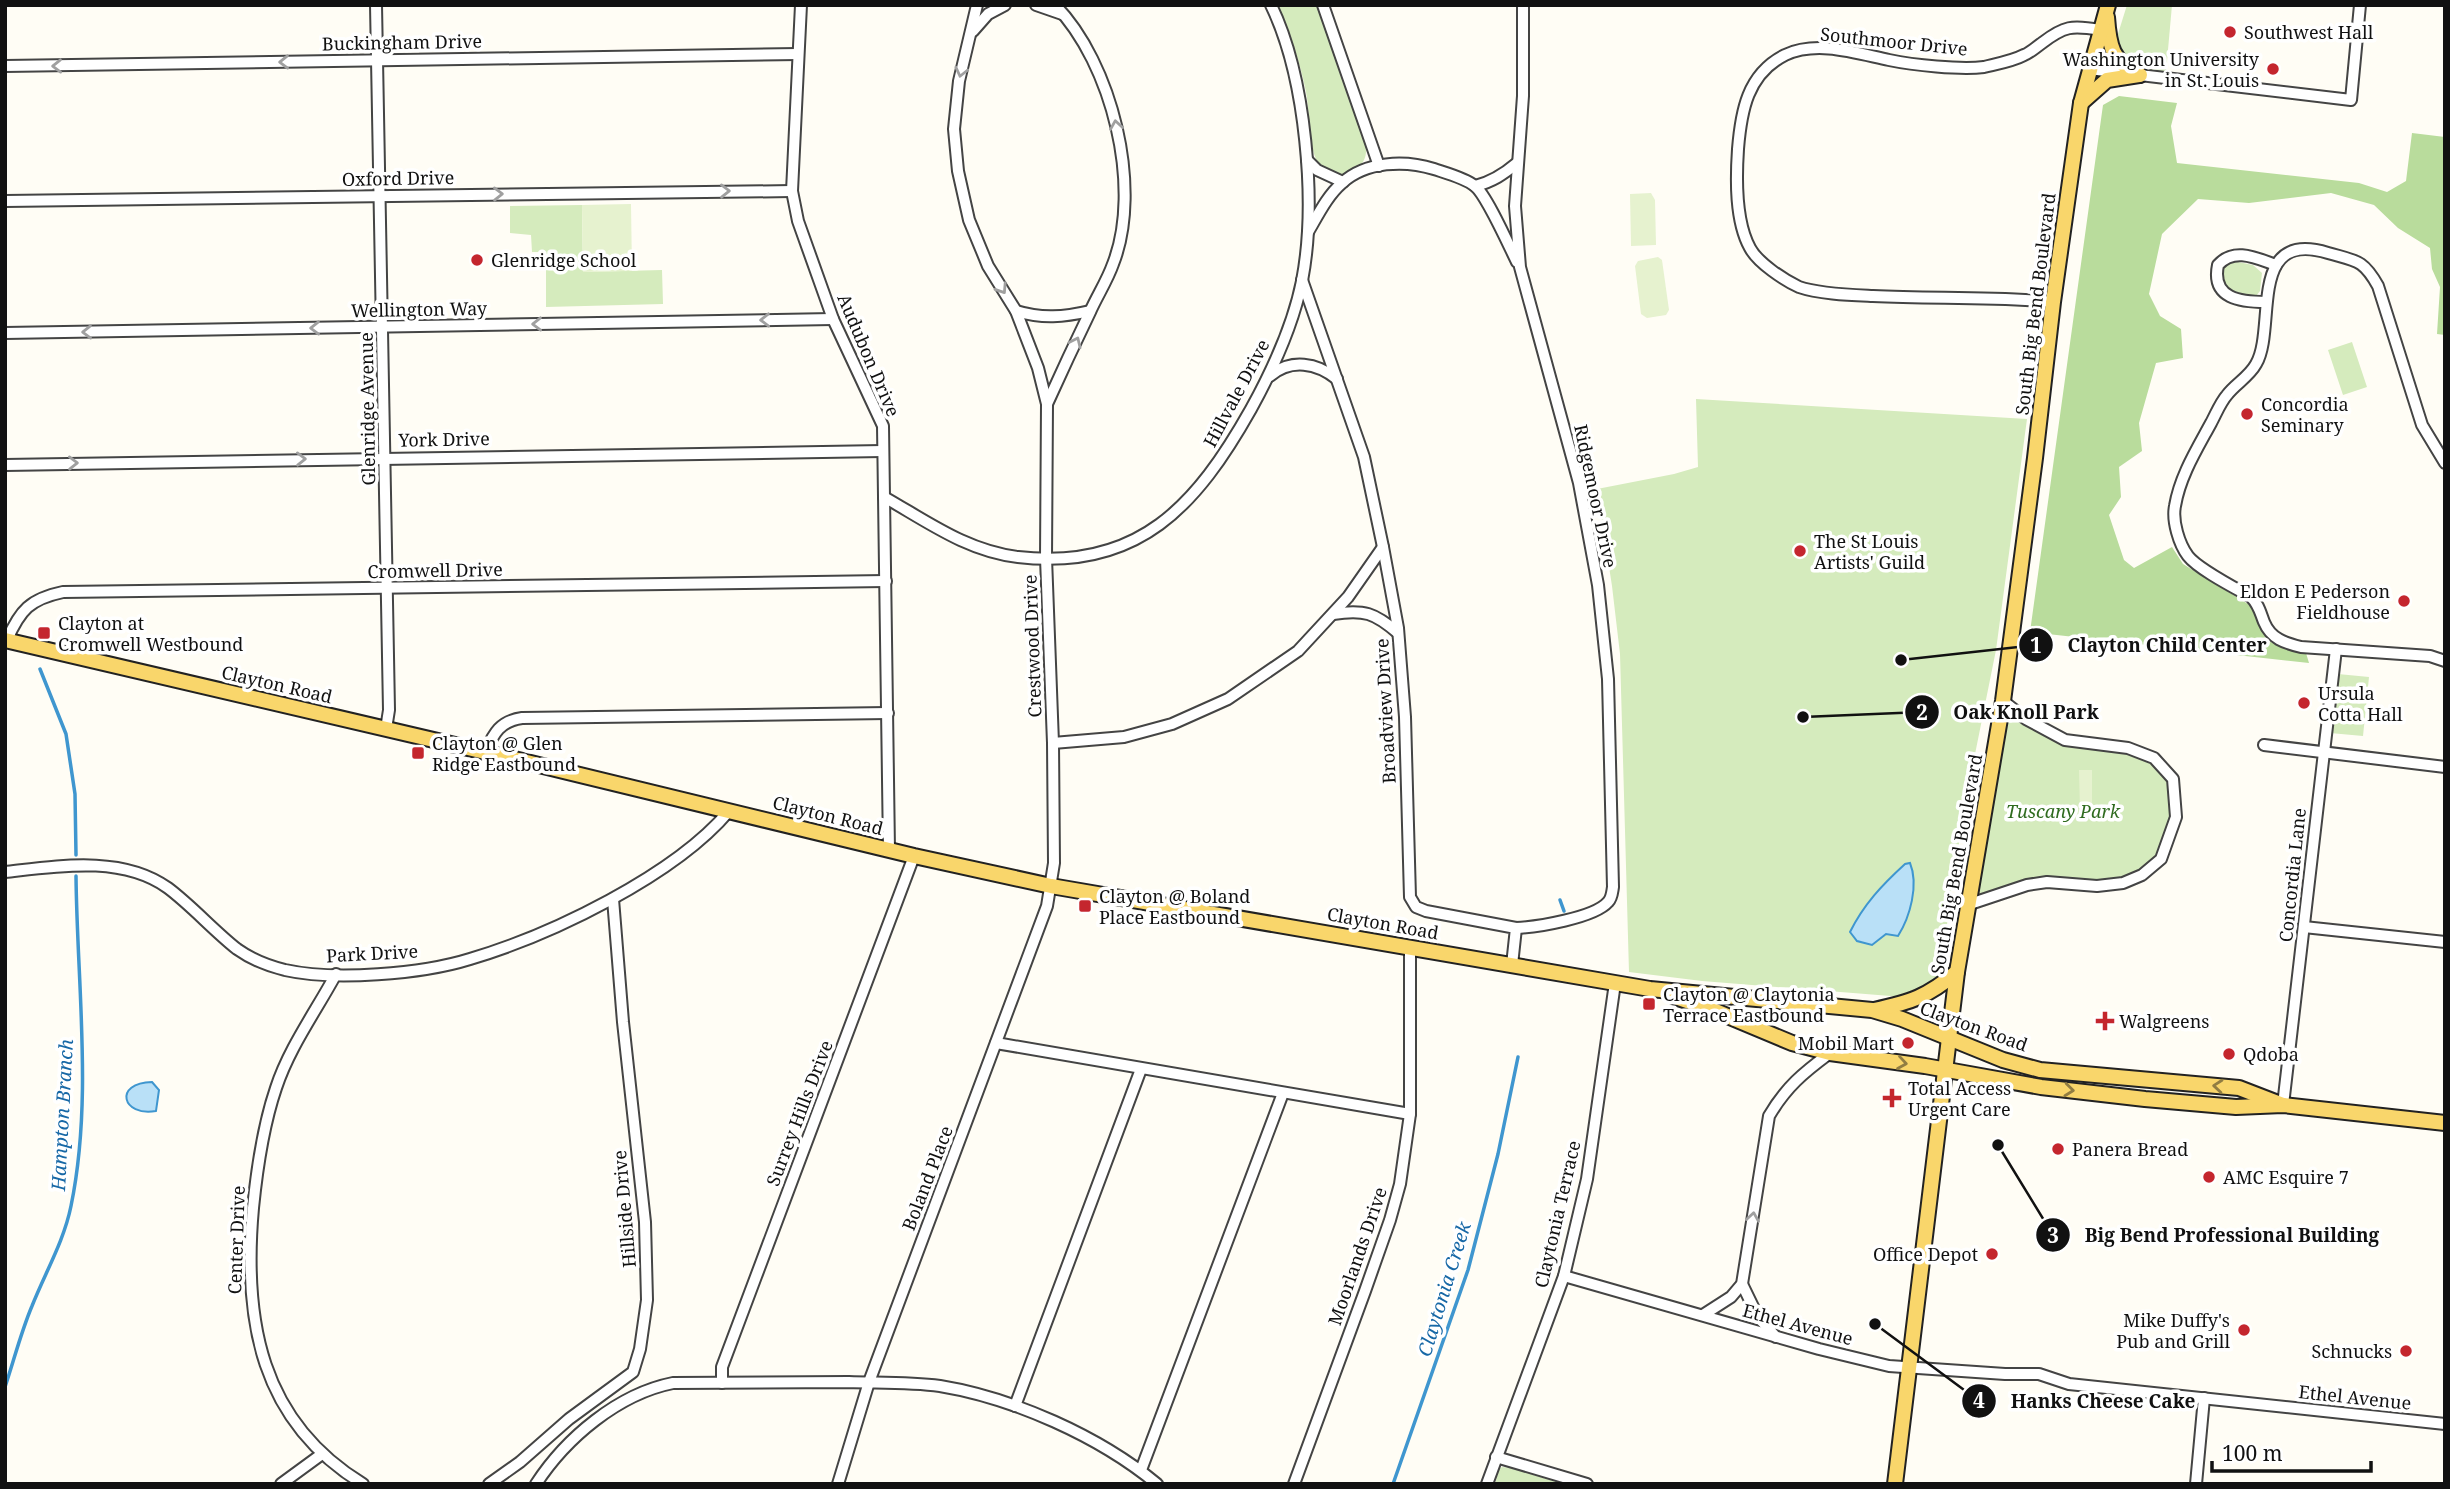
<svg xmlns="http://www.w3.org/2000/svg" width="2450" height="1489" font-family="'Noto Serif',serif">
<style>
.green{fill:#d5ebbd}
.forest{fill:#b9dc9c}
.pitch{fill:#e6f2cf}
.water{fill:#b9e0f7;stroke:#3f96cf;stroke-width:2}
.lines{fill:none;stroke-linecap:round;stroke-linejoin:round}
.stream{stroke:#3f96cf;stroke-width:3.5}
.minor-casing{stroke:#444;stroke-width:14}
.major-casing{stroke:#222;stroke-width:18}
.minor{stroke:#fff;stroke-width:10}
.major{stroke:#f9d66b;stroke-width:14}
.oneway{stroke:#a0a0a0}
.oneway2{stroke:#917d42}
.poi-dot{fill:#c4262e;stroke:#fff;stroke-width:2.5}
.labels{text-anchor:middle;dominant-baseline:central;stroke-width:7;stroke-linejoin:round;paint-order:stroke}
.poi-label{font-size:18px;fill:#111;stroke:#fff;text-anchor:start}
.street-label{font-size:18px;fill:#111;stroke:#fff}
.park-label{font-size:18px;font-style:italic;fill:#2f6b1f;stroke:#fff}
.water-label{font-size:19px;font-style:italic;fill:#1768a6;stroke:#fff}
.leader{fill:none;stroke:#111;stroke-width:2.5}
.callout-dot{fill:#111;stroke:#fff;stroke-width:2.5}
.mark-label{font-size:21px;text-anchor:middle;font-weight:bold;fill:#fff}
.callout-label{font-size:19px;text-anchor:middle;font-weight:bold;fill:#111;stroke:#fff;stroke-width:7;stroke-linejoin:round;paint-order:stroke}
</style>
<rect width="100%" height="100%" fill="#fffdf5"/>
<g class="green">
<path d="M1278,5h40l23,72 25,65c1,10 0,18 -7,25 -11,10 -30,10 -39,-1 -12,-15 -10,-54 -14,-74 -6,-30 -16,-59 -28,-87z"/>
<path d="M2127,5h45l-6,67 -58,-6z"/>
<path d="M582,205l1,67 79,-2 1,34 -117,3v-55h-14l-1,-17 -21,-2v-27z"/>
<path d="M2238,262l15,3 9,8 -2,18 -4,5c-18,4 -43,-14 -30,-33z"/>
<path d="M2352,342l15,45 -24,8 -15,-45z"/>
<path d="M1696,399l331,20 -31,231 -27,134 -19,113 -8,74 -3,8 -5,6 -31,12 -201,-16 -73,-9 -9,-318 -8,-68 -15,-97 77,-15 24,-7z"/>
<path d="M2338,674l31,3 -6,59 -33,-3z"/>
<path d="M2003,701l57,35 94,22 19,21 3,38 -15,42 -38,24 -76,-1 -80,23z"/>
<path d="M1502,1467l9,1 53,16h-69l4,-15z"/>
</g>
<path class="forest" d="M2119,96l58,7 -6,23 6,37 182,20 28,9 19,-11 6,-48 33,4v198l-8,-1 3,-47 -8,-18 -2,-21 -32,-20 -24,-23 -43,-12 -82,10 -51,-4 -36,35 -13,60 11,22 21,13 2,29 -27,5 -17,60 3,28 -23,16 2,30 -12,18 15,45 10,8 38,-21 11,17 65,40 7,9 12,28 39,12 3,10 -279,-31 73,-527z"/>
<g class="pitch">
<path d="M1651,193l4,7 1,45 -25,1 -1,-52z"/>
<path d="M631,204l1,67 -49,1 -1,-67z"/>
<path d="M1658,257l4,3 7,50 -3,5 -19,3 -6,-4 -6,-48 3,-5z"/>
<path d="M2079,770h13v39l-12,1z"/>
</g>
<g class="water">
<path d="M1910,863c9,22 0,54 -12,73l-12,-2 -14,11 -15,-4 -7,-9c14,-28 32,-47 55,-68z"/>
<path d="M152,1082l7,8 -3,21c-34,6 -43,-28 -4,-29z"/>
</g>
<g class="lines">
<g class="stream">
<path d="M40,669l26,65 9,60 1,61"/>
<path d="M1560,900l4,11"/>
<path d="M5,1387c9,-27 16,-55 27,-81 13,-33 32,-65 39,-100 22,-106 6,-222 5,-330"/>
<path d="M1393,1484l75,-214 30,-116 20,-97"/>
</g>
<g class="minor-casing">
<g id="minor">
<path d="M376,5l13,705 -3,19"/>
<path d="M801,5l-9,186 6,30 35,98 50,107 6,424"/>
<path d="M1036,5l26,9"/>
<path d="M1323,5l56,161"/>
<path d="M973,31l15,-17 17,-9"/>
<path d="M5,66l793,-12"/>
<path d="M2089,69l262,31 9,-95"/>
<path d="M1307,160l10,10 26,12"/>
<path d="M1475,186c17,-4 29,-12 42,-23"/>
<path d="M5,201l787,-10"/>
<path d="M1308,232c10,-17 19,-36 34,-49 24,-22 63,-23 92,-14 12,4 31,9 41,17 12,10 34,60 42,76"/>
<path d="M1302,280l62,177 19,90 15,81 7,89 5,180 6,10 10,4 90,17 -4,37"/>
<path d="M2053,302c-60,-6 -120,-3 -180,-6 -21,-1 -54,-2 -74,-9 -15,-7 -41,-24 -49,-39 -15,-27 -14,-69 -12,-99 3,-37 9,-75 47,-94 32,-15 71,-2 104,5 24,5 71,10 95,7 12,-3 29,-6 40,-12 6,-2 12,-8 18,-12 22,-17 30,-18 58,-13"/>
<path d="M2266,302c-25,0 -55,-3 -48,-37 16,-18 38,-7 58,0"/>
<path d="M1016,311c26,8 48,6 74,0"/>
<path d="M5,333l828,-14"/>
<path d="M1270,376c21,-18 47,-13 67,3"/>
<path d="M1047,404c14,-31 28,-61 43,-92 7,-16 17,-31 23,-48 30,-76 -1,-201 -58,-259"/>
<path d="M2445,463l-23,-38 -44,-139c-15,-27 -22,-25 -50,-33 -82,-25 -51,76 -72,111 -7,13 -21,20 -29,31 -7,8 -11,19 -16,28 -14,26 -31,53 -36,83 -3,15 4,38 13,50 10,13 47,32 63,41 8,8 9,15 13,25 7,17 21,21 37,25l129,9 15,5"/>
<path d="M5,465l878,-14"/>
<path d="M884,497c44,25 83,54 134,60 121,14 179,-52 233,-148 22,-40 42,-83 51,-128 15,-78 4,-204 -31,-276"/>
<path d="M1333,614c31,-5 42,-1 65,19"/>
<path d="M7,640c13,-30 23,-41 56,-48l823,-11"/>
<path d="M1053,743l71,-6 48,-13 56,-25 70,-48 50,-54 35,-50"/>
<path d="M2264,745l181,22"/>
<path d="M485,752c9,-19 15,-31 37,-34l366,-5"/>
<path d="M5,872c53,-6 117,-17 163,16 24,18 45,42 69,61 14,10 32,17 48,21 49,11 137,4 185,-11 81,-24 204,-83 259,-148"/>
<path d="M1967,905l60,-20 20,-3 50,4 26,-3 19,-8 19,-16 15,-42 -3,-38 -19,-21 -26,-10 -63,-8 -39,-21 -23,-18"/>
<path d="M2304,927l141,15"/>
<path d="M1516,928c21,-1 78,-10 92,-26 4,-4 4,-9 5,-15l-5,-208 -10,-94 -19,-102 -59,-216 -5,-61 8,-110v-91"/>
<path d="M336,974c-20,37 -47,74 -60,114 -13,38 -19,80 -23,120 -10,112 7,213 110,276"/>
<path d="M996,1043l414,71"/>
<path d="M2283,1105l53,-456"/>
<path d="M1564,1276l255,73 70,17 116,8h34l30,10 376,40"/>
<path d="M1742,1284l16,33 18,20"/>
<path d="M1703,1315l28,-18 11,-13 27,-168c17,-29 34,-43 61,-63"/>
<path d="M722,1383v-16l192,-511"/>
<path d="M1015,1406l126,-337"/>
<path d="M1496,1457l91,27"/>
<path d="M1141,1470l142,-377"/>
<path d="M281,1484l41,-30"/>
<path d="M489,1484l31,-22 49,-43 64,-47 7,-23 7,-49 -2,-78 -22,-200 -10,-123"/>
<path d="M536,1484c30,-46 82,-90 137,-101 58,0 117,-1 176,-1 30,1 61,0 91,4 73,12 159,50 217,98"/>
<path d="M838,1484l31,-102 178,-476 7,-43 -1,-120 -7,-185 1,-154 -9,-36 -22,-57 -28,-45 -19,-46 -11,-49 -4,-42 5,-48 18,-76"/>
<path d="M1294,1484l71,-193 25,-71 10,-36 10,-70v-166"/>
<path d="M1487,1484l77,-208 23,-97 28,-196"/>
<path d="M2196,1484l8,-86"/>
</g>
</g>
<g class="major-casing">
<g id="major">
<path d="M2107,17c2,29 5,45 33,58"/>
<path d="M2081,103l26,-23 32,-5"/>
<path d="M5,640l480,112 429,104 137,30 599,103 222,21 30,9 101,41 37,10 199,18 44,17"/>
<path d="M1675,997l38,13 79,33 38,10 95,13 116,21 104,12 91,8 47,-2 162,18"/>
<path d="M1874,1010c37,-8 53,-13 83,-38"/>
<path d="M1895,1484l62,-512 46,-271 32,-243 18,-156 28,-199 27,-98"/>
</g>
</g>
<use href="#minor" class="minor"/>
<use href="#major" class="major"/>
</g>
<defs><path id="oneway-chevron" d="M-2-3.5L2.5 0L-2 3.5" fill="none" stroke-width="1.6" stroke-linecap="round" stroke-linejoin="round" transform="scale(1.75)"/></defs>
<g class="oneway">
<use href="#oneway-chevron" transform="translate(284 62) rotate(179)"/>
<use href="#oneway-chevron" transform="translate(57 66) rotate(179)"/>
<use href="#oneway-chevron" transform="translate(961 72) rotate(103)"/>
<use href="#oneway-chevron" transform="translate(1116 125) rotate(-99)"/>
<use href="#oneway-chevron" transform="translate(725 191) rotate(-1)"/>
<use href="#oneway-chevron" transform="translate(498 194) rotate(-1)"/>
<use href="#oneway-chevron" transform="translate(1002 289) rotate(57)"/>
<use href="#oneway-chevron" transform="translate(765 320) rotate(179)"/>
<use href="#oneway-chevron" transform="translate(537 324) rotate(179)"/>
<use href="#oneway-chevron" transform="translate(315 328) rotate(179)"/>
<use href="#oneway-chevron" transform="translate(87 332) rotate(179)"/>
<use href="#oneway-chevron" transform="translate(1076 342) rotate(-65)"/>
<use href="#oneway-chevron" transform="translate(301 459) rotate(-1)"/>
<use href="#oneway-chevron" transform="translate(73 463) rotate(-1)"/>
<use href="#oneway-chevron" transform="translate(1753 1217) rotate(-81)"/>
</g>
<g class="oneway2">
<use href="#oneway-chevron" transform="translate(1902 1063) rotate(9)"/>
<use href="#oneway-chevron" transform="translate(2218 1086) rotate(-175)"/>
<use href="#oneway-chevron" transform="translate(2069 1090) rotate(6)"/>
</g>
<g class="poi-dot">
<circle cx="2230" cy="32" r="7"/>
<circle cx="2273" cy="69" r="7"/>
<circle cx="477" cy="260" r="7"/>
<circle cx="2247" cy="414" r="7"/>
<circle cx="1800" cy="551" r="7"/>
<circle cx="2404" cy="601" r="7"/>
<rect x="37" y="626" width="14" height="14" rx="3.5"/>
<circle cx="2304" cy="703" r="7"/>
<rect x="411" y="746" width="14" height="14" rx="3.5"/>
<rect x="1078" y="899" width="14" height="14" rx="3.5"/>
<rect x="1642" y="997" width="14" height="14" rx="3.5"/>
<path d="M2101.5 1010.5h7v7h7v7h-7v7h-7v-7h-7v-7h7z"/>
<circle cx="1908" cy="1043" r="7"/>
<circle cx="2229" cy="1054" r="7"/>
<path d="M1888.5 1087.5h7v7h7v7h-7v7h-7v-7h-7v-7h7z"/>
<circle cx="2058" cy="1149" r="7"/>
<circle cx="2209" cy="1177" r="7"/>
<circle cx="1992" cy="1254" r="7"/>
<circle cx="2244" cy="1330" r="7"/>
<circle cx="2406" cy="1351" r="7"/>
</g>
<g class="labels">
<g class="poi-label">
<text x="2244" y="32">Southwest Hall</text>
<text x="2259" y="59" text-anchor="end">Washington University<tspan x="2259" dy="21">in St. Louis</tspan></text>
<text x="491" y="260">Glenridge School</text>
<text x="2261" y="404">Concordia<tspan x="2261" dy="21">Seminary</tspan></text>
<text x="1814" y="541">The St Louis<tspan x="1814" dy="21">Artists' Guild</tspan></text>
<text x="2390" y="591" text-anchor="end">Eldon E Pederson<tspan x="2390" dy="21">Fieldhouse</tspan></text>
<text x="58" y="623">Clayton at<tspan x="58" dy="21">Cromwell Westbound</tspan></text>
<text x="2318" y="693">Ursula<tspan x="2318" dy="21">Cotta Hall</tspan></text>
<text x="432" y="743">Clayton @ Glen<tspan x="432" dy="21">Ridge Eastbound</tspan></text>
<text x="1099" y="896">Clayton @ Boland<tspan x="1099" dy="21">Place Eastbound</tspan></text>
<text x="1663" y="994">Clayton @ Claytonia<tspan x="1663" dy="21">Terrace Eastbound</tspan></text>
<text x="2119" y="1021">Walgreens</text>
<text x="1894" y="1043" text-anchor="end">Mobil Mart</text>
<text x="2243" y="1054">Qdoba</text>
<text x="1908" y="1088">Total Access<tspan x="1908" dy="21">Urgent Care</tspan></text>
<text x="2072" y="1149">Panera Bread</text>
<text x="2223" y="1177">AMC Esquire 7</text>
<text x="1978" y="1254" text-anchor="end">Office Depot</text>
<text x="2230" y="1320" text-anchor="end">Mike Duffy's<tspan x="2230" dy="21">Pub and Grill</tspan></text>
<text x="2392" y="1351" text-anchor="end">Schnucks</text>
</g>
<g class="street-label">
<text transform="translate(1894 41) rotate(6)">Southmoor Drive</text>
<text transform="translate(402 42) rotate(-1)">Buckingham Drive</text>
<text transform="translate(398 178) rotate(-1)">Oxford Drive</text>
<text transform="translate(2035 304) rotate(-83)">South Big Bend Boulevard</text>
<text transform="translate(419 309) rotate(-1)">Wellington Way</text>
<text transform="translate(869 355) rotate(67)">Audubon Drive</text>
<text transform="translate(1236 393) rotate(-62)">Hillvale Drive</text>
<text transform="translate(367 409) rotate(-91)">Glenridge Avenue</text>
<text transform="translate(444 439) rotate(-1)">York Drive</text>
<text transform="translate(1596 496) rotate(78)">Ridgemoor Drive</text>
<text transform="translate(435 570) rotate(-1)">Cromwell Drive</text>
<text transform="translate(1032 646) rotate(-92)">Crestwood Drive</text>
<text transform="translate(277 684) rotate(13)">Clayton Road</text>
<text transform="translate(1385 711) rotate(-93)">Broadview Drive</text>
<text transform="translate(828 815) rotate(14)">Clayton Road</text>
<text transform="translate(1956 864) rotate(-80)">South Big Bend Boulevard</text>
<text transform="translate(2292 875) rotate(-84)">Concordia Lane</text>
<text transform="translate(1383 923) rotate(10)">Clayton Road</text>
<text transform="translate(372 953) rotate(-3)">Park Drive</text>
<text transform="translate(1974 1026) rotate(20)">Clayton Road</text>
<text transform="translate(799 1113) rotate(-69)">Surrey Hills Drive</text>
<text transform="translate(927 1178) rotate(-69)">Boland Place</text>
<text transform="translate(624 1209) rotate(-95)">Hillside Drive</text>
<text transform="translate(1557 1214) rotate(-77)">Claytonia Terrace</text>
<text transform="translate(236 1240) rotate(-88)">Center Drive</text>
<text transform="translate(1357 1256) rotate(-71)">Moorlands Drive</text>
<text transform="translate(1798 1324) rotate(15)">Ethel Avenue</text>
<text transform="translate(2355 1397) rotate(6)">Ethel Avenue</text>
</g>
<g class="park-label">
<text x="2063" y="811">Tuscany Park</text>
</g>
<g class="water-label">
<text transform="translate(62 1115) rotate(-87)">Hampton Branch</text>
<text transform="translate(1444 1289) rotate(-73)">Claytonia Creek</text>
</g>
</g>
<path class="leader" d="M1901 660L2036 645M1803 717L1922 712M1998 1145L2053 1235M1875 1324L1979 1401"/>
<g class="callout-dot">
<circle cx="1901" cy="660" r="7"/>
<circle cx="1803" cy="717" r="7"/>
<circle cx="1998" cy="1145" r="7"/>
<circle cx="1875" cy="1324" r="7"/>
<circle cx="2036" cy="645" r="18"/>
<circle cx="1922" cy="712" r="18"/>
<circle cx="2053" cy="1235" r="18"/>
<circle cx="1979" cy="1401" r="18"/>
</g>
<g class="mark-label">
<text x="2036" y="653">1</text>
<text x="1922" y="720">2</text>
<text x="2053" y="1243">3</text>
<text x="1979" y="1408">4</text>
</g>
<g class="callout-label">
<text x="2167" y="652">Clayton Child Center</text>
<text x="2026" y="719">Oak Knoll Park</text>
<text x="2232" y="1242">Big Bend Professional Building</text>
<text x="2103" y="1408">Hanks Cheese Cake</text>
</g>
<rect width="2450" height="1489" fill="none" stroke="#111111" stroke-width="14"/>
<path d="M2212 1461v10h159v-10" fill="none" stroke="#111111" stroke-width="3.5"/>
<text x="2222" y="1461" font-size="21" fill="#111111" stroke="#ffffff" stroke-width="5" paint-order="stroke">100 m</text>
</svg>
